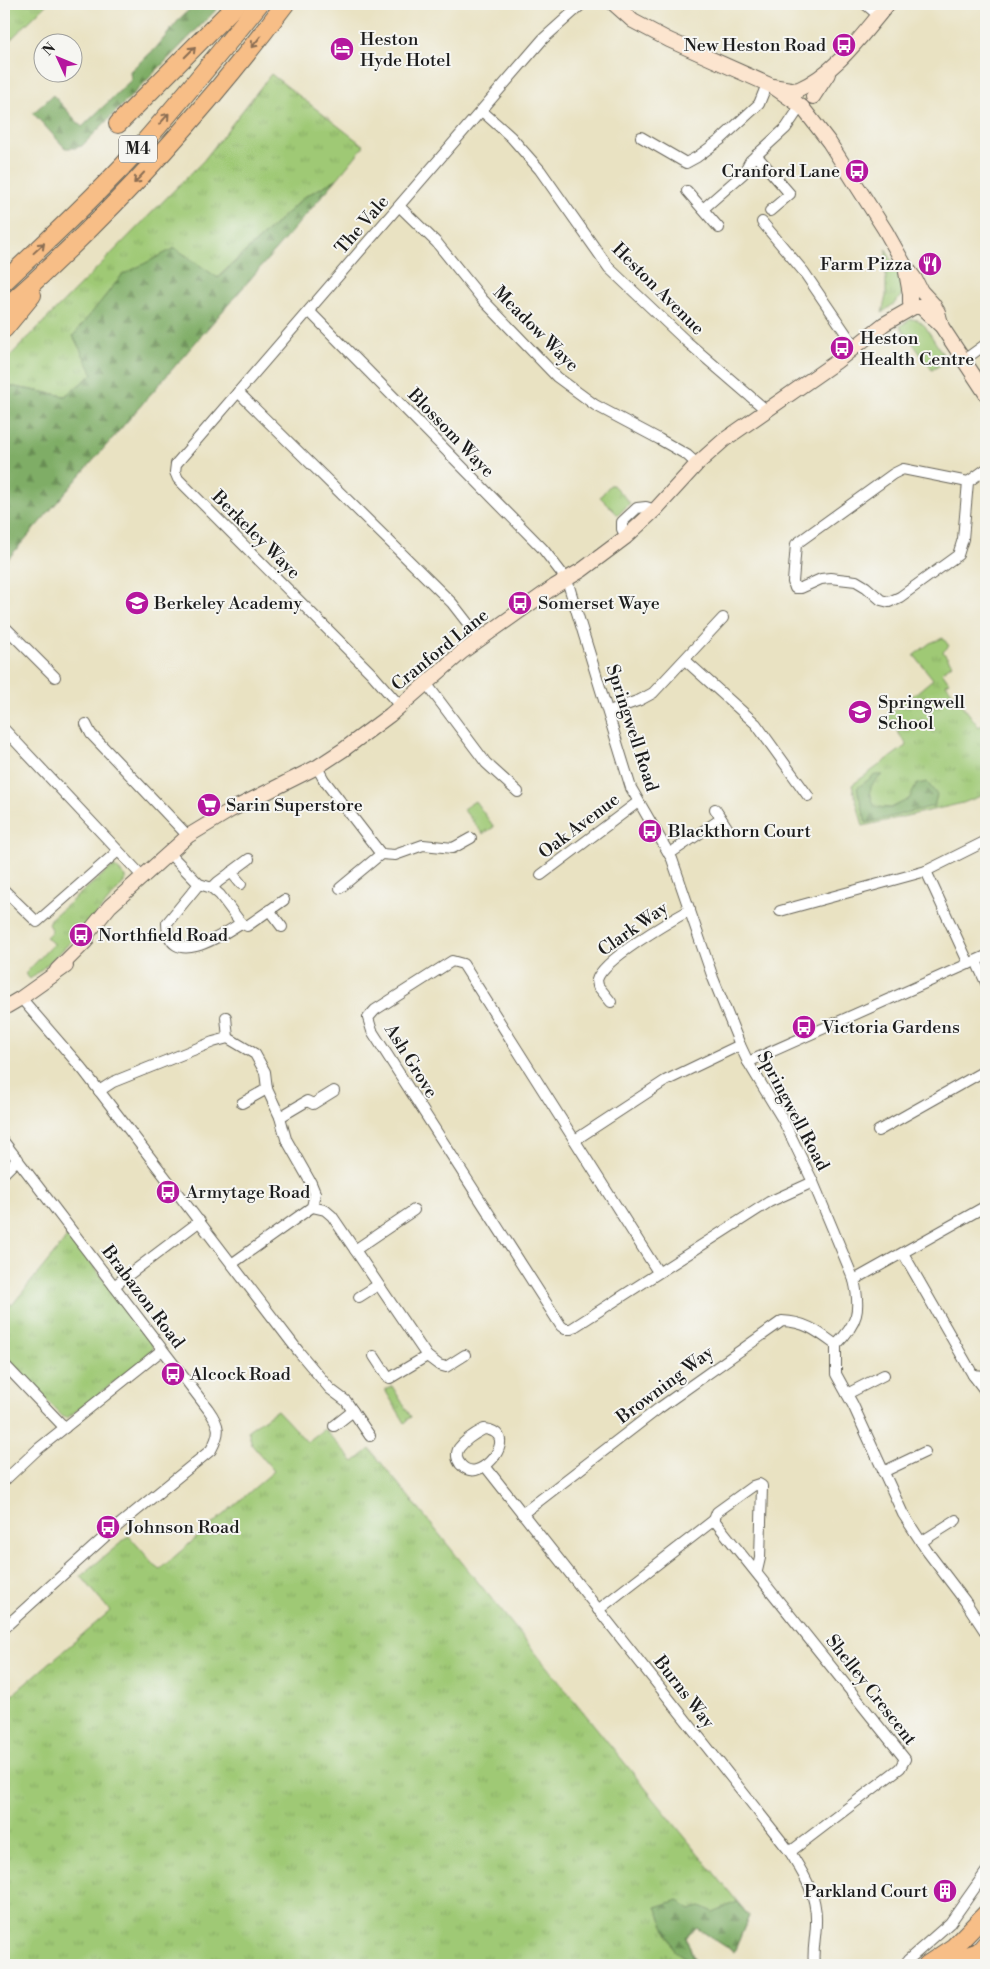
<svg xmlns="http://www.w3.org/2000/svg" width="990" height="1969" font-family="'Libre Bodoni',serif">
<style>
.grass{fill:url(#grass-tufts);stroke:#5e7248}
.forest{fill:url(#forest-firs);stroke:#4e6441}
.park{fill:#9fc975;stroke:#5e7248}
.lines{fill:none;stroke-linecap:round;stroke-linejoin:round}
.street-casing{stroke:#646156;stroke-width:12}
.secondary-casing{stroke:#646156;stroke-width:16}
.primary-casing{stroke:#646156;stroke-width:18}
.highway-casing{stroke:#646156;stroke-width:20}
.street{stroke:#fff;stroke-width:10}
.secondary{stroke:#fce5cf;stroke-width:14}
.primary{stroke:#f7be87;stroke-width:15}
.highway{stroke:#f7be87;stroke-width:18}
.oneway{stroke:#8a6d52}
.labels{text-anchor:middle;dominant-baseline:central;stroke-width:4;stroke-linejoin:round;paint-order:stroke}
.shield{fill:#f6f6f2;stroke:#5d5d5c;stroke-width:1}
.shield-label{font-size:16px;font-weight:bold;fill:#1c1c1c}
.poi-label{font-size:18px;fill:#1c1c1c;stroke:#f6f6f2;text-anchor:start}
.street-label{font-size:18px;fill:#1c1c1c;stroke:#f6f6f2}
</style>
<defs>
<pattern id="grass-tufts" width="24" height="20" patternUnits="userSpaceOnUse" patternTransform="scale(1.25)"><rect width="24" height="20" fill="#9fc975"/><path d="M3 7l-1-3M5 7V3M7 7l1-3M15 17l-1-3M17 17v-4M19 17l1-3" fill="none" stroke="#88ac65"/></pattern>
<pattern id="forest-firs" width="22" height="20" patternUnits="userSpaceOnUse" patternTransform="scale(1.25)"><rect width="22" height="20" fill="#7fad66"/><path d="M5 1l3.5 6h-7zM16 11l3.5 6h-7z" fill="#678c53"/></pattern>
</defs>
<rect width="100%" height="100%" fill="#f6f6f2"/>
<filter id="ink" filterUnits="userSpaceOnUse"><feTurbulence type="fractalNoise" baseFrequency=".02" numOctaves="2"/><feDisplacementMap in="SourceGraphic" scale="10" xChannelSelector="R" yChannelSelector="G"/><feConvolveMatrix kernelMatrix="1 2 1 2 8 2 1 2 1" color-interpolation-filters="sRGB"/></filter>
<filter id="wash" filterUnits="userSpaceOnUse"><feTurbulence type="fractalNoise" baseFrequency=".0096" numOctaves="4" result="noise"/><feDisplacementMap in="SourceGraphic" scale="20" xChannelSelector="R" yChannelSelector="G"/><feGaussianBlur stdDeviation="1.12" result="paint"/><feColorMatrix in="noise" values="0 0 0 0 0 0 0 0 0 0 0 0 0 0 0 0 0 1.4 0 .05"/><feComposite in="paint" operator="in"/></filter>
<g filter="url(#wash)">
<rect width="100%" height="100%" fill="#e9e2c2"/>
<g class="grass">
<path d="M4,4h43l-43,42z"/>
<path d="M271,74l93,72 -27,33 -33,18 -87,81 -42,-30 -82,126 -28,22 -61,-11v-23l200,-202z"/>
<path d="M886,249c5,11 22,38 14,48 -4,6 -12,11 -18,16l4,-17z"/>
<path d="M610,485h3l17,18 -12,12 -18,-18z"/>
<path d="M943,638l6,8 -6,6 9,12 -10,8 7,10 -3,2 33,43 7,-5v72l-23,9 -100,23 -11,-41 55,-40 -20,-28 46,-38 -19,-24 16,-12z"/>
<path d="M475,801l19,26 -11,7 -20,-25z"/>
<path d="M112,867h3l11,10v3c-31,37 -58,68 -96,99l-5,-5 28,-30 -7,-7 6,-6 -4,-7 2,-5z"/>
<path d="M67,1231l85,112 1,6 -2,4 -2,-2 -2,3 1,2 -81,62 -4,-1 -59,-61v-57l8,6 54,-66z"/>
<path d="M392,1386l19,31 -6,6 -20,-33z"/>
<path d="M277,1410l30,32 17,-13 30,33 16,-13 379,467 -15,36 -37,-24 -11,9 10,28h-692v-263l106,-91 -29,-35 48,-40 30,34 115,-99 -22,-26 -4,-15z"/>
</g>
<g class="forest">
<path d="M196,4h26l-140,142 -7,2h-10l-32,-35 20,-18 29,32 49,-47 -1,-9 26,-23 25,-31z"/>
<path d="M337,179l-329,380 -4,3v-177l61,11 28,-22 -20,-38 49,-61 53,-27 43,30 86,-81z"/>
<path d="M875,775h8c-15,10 -15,15 -8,32l16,1 18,-9 8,-15 10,-2 10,13 -3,11 -68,17 -9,-35z"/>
<path d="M678,1900l12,10 10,-4 13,6 24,-10 12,14 -15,36 -37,-24 -11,9 10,28 -21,-14 -19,-44z"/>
</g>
<path class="park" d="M911,319l7,1 7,6 22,35 -15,9 -32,-44z"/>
</g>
<g filter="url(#ink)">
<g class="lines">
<g class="street-casing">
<g id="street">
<path d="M865,4l13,11"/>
<path d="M482,111l29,26 29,33 69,98 77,73 80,69"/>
<path d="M641,137l45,26 11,-6 23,-17 39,-36 8,-20"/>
<path d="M756,155l34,39 -20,17"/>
<path d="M687,191l32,37"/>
<path d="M400,207l37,36 46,57 74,77 38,28 64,34 28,16 10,9"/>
<path d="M703,209l40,-35 7,-13 36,-33 14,-21"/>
<path d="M762,222l42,50 51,75"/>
<path d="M309,311l234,238 24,31 64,208 41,71 41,119 27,67 8,17 35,58 30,62 41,98c7,30 4,43 -18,65v29l17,31 50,109 24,37 38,50 21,32"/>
<path d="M964,360l22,-16"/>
<path d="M238,392l214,211 28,36"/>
<path d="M968,482l-5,57 -5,16 -58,42 -11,5 -8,-2 -15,-13 -10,-6 -26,-3 -9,1 -20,9h-6l-2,-6 3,-38 97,-70 10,-5 65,13 18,-13"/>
<path d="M626,537l-4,-8v-7l15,-14 9,-1 9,3"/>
<path d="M4,626l51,51"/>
<path d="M685,660l71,64 52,72"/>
<path d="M426,683l60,80 32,29"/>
<path d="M400,706l-29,-33 -193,-194 -3,-7 1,-8 367,-425 39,-35"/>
<path d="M609,711l31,-11 13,-7 70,-75"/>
<path d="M86,724l5,10 97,102"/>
<path d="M4,729l138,147"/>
<path d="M317,767l7,13 57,74 14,1 28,-10 30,3 18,-10"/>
<path d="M715,809l13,20"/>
<path d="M168,852l31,32 13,4 8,7 21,28 6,3 37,-26"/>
<path d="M669,854l52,-35"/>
<path d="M926,871l60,-30"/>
<path d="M231,872l10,12"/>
<path d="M541,875l97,-73"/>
<path d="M199,884l-32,39c1,48 54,13 74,0"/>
<path d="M212,888l6,-6 31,-23"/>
<path d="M340,888l41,-34"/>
<path d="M4,890l33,32 81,-71"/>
<path d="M269,910l13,17"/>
<path d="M780,911l146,-40 43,93"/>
<path d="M976,961l10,22"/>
<path d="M21,998l63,73 215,281 31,37 16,12 24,35"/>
<path d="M611,1002l-13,-16 -1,-6c5,-20 73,-59 93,-70"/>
<path d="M226,1017l2,21"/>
<path d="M748,1062l238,-106"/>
<path d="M99,1091l14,-9 100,-40 15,-4 27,16 10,18 2,17 13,28 6,22 25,44 4,10 -3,14 -79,56"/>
<path d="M242,1103l25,-14"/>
<path d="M280,1117l27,-16 6,3 21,-13"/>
<path d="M878,1131l108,-61"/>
<path d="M575,1140l90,-59 75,-36"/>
<path d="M4,1142l204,267c12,17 13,23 3,41l-102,83 -105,95"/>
<path d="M4,1173l14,-14"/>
<path d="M312,1207l13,3 7,6 95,140 12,9 7,2 19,-12"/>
<path d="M355,1250l59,-40"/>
<path d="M903,1253l70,122 13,17"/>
<path d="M658,1272l-195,-308 -11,-3 -77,49 -7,8 4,13 189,295 4,3h6l198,-127 44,-20"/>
<path d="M854,1280l132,-74"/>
<path d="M114,1286l86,-65"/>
<path d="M359,1297l19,-12"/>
<path d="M374,1356l13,20 3,2 37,-22"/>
<path d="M4,1364l61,64"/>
<path d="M973,1375l13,1"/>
<path d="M847,1394l37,-19"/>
<path d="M334,1426l19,-15"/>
<path d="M484,1429c31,3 11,36 -8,41 -12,3 -24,-11 -17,-22 6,-8 17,-15 25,-19z"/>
<path d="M485,1466l305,386c14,23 27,42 26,70 0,15 -4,28 -2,43"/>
<path d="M883,1472l42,-20"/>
<path d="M4,1481l34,-32 124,-99"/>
<path d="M522,1514l136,-105 124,-88c24,1 35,10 54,24"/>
<path d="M714,1520l3,-8 36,-26 6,-2 3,2 -2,72 -3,13"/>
<path d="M921,1542l35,-22"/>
<path d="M598,1610l116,-90 191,239 -5,9 -110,84"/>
<path d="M906,1965l2,-5 42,-37 36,-51"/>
</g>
</g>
<g class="secondary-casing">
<g id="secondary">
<path d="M614,4l19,17 36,19 103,46 25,4"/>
<path d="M772,86l30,21 27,35 56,88 19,34 11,15 6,12 12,13 5,8 4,15 44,67"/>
<path d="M794,96l3,-6c39,-17 65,-55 91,-86"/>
<path d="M813,97l15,-23"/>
<path d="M906,272l4,22v9l4,4h7l19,18"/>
<path d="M57,970l29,-29 2,-8 22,-27 78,-70 43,-26 86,-43 26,-17 47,-35 72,-63 93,-66 27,-16 44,-33 29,-27 42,-46 27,-24 112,-78 48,-38 30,-17"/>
<path d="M4,1008l17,-10 45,-32"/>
</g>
</g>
<g class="primary-casing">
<path id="primary" d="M936,1965l44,-15"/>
</g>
<g class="highway-casing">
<g id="highway">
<path d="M118,124l119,-120"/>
<path d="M4,282c43,-41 88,-82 128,-126 44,-49 86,-101 127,-152"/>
<path d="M4,309c104,-92 198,-194 281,-305"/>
<path d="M4,329l28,-34"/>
<path d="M927,1965l27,-18 32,-33"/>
<path d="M963,1965l10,-6 13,-15"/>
</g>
</g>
<use href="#street" class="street"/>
<use href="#secondary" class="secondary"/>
<use href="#primary" class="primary"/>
<use href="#highway" class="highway"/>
</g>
<defs><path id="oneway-shaft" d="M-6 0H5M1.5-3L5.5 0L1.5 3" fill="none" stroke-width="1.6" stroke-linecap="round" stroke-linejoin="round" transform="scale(1.25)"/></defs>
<g class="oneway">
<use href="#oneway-shaft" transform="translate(256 42) rotate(129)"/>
<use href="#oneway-shaft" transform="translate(190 52) rotate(-45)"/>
<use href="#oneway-shaft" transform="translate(164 119) rotate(-49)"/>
<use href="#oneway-shaft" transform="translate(139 178) rotate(133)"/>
<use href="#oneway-shaft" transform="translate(39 248) rotate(-43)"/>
</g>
</g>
<defs>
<g id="bus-disc" transform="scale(1.25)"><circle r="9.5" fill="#b5179e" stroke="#f6f6f2"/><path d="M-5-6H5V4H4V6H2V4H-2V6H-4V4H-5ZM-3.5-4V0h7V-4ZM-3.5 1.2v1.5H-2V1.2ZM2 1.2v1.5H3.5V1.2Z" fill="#fff"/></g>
<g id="hotel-disc" transform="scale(1.25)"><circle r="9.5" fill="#b5179e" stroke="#f6f6f2"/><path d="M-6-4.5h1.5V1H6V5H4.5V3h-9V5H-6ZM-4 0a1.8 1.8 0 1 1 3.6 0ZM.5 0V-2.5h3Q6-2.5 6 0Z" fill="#fff"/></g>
<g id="restaurant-disc" transform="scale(1.25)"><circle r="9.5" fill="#b5179e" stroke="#f6f6f2"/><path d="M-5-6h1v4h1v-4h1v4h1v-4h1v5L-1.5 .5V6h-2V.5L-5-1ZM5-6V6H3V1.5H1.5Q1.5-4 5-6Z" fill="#fff"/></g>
<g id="school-disc" transform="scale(1.25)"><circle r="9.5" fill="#b5179e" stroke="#f6f6f2"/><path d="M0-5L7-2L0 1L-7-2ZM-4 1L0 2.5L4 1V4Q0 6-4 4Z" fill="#fff"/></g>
<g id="supermarket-disc" transform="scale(1.25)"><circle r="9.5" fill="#b5179e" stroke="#f6f6f2"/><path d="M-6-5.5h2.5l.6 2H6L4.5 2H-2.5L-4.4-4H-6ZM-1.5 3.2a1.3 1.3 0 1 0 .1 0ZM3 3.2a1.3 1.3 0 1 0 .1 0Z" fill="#fff"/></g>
<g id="building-disc" transform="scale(1.25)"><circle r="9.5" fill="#b5179e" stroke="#f6f6f2"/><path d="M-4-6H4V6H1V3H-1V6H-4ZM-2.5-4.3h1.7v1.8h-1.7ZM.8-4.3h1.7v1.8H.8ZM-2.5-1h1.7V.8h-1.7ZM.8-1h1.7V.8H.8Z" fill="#fff"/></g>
</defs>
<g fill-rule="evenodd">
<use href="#bus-disc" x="844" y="45"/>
<use href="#hotel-disc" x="342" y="49"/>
<use href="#bus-disc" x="857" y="171"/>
<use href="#restaurant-disc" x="930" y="264"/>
<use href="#bus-disc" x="842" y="348"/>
<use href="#school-disc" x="137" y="603"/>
<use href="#bus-disc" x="520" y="603"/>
<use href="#school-disc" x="860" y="712"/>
<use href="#supermarket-disc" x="209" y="805"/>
<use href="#bus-disc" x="650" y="831"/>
<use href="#bus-disc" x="81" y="935"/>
<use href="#bus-disc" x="804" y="1027"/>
<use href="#bus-disc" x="168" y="1192"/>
<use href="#bus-disc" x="173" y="1374"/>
<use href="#bus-disc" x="108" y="1527"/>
<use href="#building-disc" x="945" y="1891"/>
</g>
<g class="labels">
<rect class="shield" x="119" y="135.5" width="38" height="27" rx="4"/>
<g class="shield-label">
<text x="138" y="149">M4</text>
</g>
<g class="poi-label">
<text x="360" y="39">Heston<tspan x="360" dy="21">Hyde Hotel</tspan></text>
<text x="826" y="45" text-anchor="end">New Heston Road</text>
<text x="840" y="171" text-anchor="end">Cranford Lane</text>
<text x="912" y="264" text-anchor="end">Farm Pizza</text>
<text x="860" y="338">Heston<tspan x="860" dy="21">Health Centre</tspan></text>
<text x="154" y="603">Berkeley Academy</text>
<text x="538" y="603">Somerset Waye</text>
<text x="878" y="702">Springwell<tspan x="878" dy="21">School</tspan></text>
<text x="226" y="805">Sarin Superstore</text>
<text x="668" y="831">Blackthorn Court</text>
<text x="98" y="935">Northfield Road</text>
<text x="822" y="1027">Victoria Gardens</text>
<text x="186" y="1192">Armytage Road</text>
<text x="190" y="1374">Alcock Road</text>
<text x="126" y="1527">Johnson Road</text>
<text x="928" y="1891" text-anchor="end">Parkland Court</text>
</g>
<g class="street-label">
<text transform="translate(362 225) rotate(-49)">The Vale</text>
<text transform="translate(658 289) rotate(45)">Heston Avenue</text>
<text transform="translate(536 329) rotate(45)">Meadow Waye</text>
<text transform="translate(451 433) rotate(46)">Blossom Waye</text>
<text transform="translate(256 535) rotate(45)">Berkeley Waye</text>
<text transform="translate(440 650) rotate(-39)">Cranford Lane</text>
<text transform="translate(632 728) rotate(72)">Springwell Road</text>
<text transform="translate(579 826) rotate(-37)">Oak Avenue</text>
<text transform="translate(633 929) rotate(-35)">Clark Way</text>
<text transform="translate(411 1061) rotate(58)">Ash Grove</text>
<text transform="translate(793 1111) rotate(62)">Springwell Road</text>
<text transform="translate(143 1297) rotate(53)">Brabazon Road</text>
<text transform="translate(665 1385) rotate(-37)">Browning Way</text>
<text transform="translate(871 1690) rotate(52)">Shelley Crescent</text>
<text transform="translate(684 1692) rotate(52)">Burns Way</text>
</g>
</g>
<rect width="990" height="1969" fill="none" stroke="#f6f6f2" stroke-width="20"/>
<g transform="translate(58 58) rotate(314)"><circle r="24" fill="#f6f6f2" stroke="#9f9f9c"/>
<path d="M0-4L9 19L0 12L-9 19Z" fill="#b5179e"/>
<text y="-8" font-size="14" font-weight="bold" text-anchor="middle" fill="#1c1c1c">N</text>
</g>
</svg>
